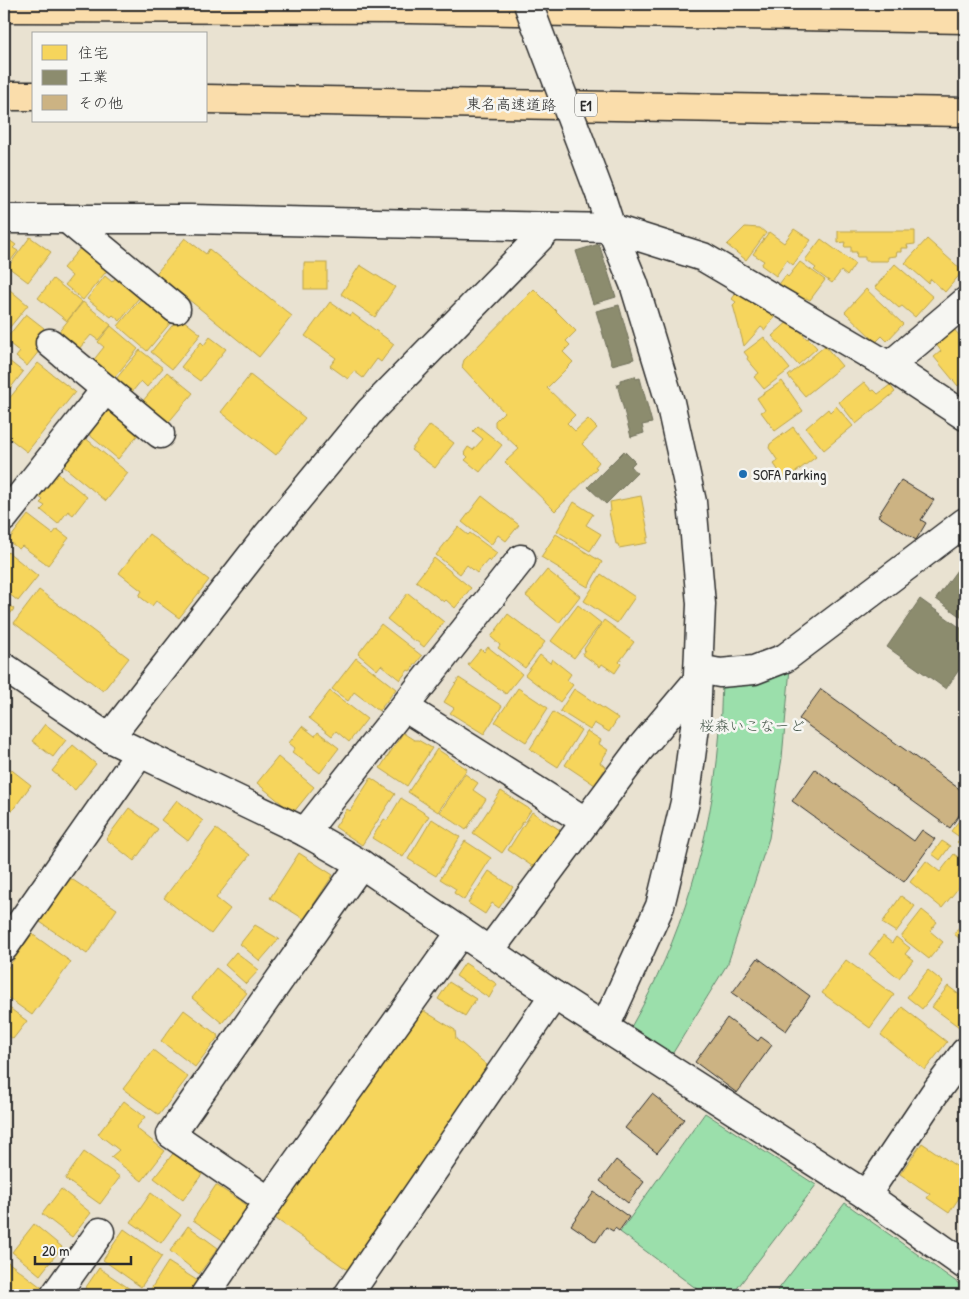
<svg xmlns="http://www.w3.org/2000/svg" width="969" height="1299" font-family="'Patrick Hand','Klee One',sans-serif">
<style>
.green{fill:#9bdfab;stroke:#63856b}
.homes{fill:#f6d55c;stroke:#b9a24d}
.industry{fill:#8c8c6e;stroke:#6f6f5a}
.building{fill:#ccb383;stroke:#2b2b2b}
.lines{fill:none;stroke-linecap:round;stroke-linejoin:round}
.minor-casing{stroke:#2b2b2b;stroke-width:31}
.highway-casing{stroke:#2b2b2b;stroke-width:31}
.minor{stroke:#f6f6f2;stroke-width:28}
.highway{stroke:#faddab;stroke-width:28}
.minor-bridge-casing{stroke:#2b2b2b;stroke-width:31;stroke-linecap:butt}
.minor-bridge{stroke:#f6f6f2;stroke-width:28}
.poi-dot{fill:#1f6fb2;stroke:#f6f6f2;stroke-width:2}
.labels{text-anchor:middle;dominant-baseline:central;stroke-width:5;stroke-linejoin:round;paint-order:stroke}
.shield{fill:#f6f6f2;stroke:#686867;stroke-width:1}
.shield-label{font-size:14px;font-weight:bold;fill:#2b2b2b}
.street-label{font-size:15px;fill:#2b2b2b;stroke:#f6f6f2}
.poi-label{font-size:15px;fill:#2b2b2b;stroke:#f6f6f2;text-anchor:start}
.park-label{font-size:15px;fill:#47584b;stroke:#f6f6f2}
</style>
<rect width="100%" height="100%" fill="#e9e2d1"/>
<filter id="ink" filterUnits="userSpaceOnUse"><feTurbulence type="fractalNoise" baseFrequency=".02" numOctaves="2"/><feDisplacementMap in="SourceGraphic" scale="10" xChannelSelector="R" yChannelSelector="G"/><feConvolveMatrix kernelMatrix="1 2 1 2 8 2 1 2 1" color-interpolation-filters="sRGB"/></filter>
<g filter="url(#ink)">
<g class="green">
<path d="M790,668l-8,90 -13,80 -41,125 -57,93 -40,-29c50,-87 80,-186 88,-286 2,-19 2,-39 3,-58z"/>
<path d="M705,1113l111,72 -84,110h-27l-85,-63z"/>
<path d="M845,1203l120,85v7h-191z"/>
</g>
<g class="homes">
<path d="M745,227l15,1 6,5 -20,27 -19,-15z"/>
<path d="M794,229l17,11 -18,25 -6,-5 -11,16 -15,-11 3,-4 -11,-7 16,-22 15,11z"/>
<path d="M838,231h77v13l-8,1 1,3h-7v4h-4l-1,4 -8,1v4h-23v-4h-9l1,-5h-6v-5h-7l1,-5 -7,1z"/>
<path d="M4,236l12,9 -3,3 5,3 -14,18z"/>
<path d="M30,237l21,15 -23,30 -20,-15z"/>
<path d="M185,238l21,16 3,-5 83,67 -33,41 -82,-67 -2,2 -21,-16z"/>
<path d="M821,239l34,25 -8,12 -6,-5 -9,12 -18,-13 2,-2 -11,-8z"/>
<path d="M927,239l36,32 -18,21 -14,-13 -3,4 -23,-20z"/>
<path d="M82,246l27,22 -26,32 -18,-15 7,-9 -9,-8z"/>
<path d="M800,262l25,18 -15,20 -4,-2 -4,7 -25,-18 9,-12 2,2z"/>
<rect x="304" y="263" width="23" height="26"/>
<path d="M895,264l38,33 -18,20 -13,-11 -3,2 -24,-21z"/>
<path d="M360,265l35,22 -20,30 -34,-23z"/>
<path d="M118,275l24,19 -22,27 -7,-6 -2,2 -24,-18 18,-23 7,6z"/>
<path d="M53,279l29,23 -15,19 -29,-23z"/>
<path d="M4,285l24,20 -23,28 -1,-2z"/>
<path d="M741,286l36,27 -12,17 -4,-3 -17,19 -11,-41 3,-3 -4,-3z"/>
<path d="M534,289l42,42 -10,10 4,4 -7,7 10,10 -26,26 28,27 -8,8 8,8 13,-12 9,9 -15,16 17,18 -4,5 2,1 -42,43 -50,-49 14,-13 -24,-23v-5l9,-9 -42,-45 2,-7z"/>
<path d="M866,289l37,35 -16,17 -5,-5 -6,6 -31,-30z"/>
<path d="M143,296l28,26 -24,29 -29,-25z"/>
<path d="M83,302l28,23 -13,15 -7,-5 -13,15 -21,-16z"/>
<path d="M330,302l20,14 2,-3 42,31 -13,18 -4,-3 -14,19 -9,-7 -6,8 -18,-13 6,-8 -31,-22z"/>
<path d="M26,314l18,14 -8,10 8,7 -17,21 -11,-9 4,-5 -15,-12z"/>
<path d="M179,317l22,17 -29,35 -21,-17z"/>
<path d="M790,320l17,19 1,-1 9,10 -19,17 -26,-29z"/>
<path d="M111,326l27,23 -25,30 -21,-17 12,-15 -6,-5z"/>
<path d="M953,328l12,14v38l-7,6 -24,-29 7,-6 -6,-8z"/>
<path d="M210,337l16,12 -26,32 -19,-14 20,-25 3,3z"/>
<path d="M764,337l26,32 -26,20 -10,-12 5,-4 -12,-14 1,-2 -4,-5z"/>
<path d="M825,346l17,20 -37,30 -17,-20z"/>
<path d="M140,350l23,18 -16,19 -6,-6 -9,11 -16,-13z"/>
<path d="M4,357l19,15 -14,18 -5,-4z"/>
<path d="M38,363l37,29 -48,60 -23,-18v-29z"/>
<path d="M167,372l26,21 -25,30 -26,-21z"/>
<path d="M250,375l55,43 -29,37 -55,-43z"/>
<path d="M782,381l21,30 -28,20 -14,-19 4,-2 -8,-12z"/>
<path d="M864,382l8,9 2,-1 4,4 12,-9 5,7 -39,32 -17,-22z"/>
<path d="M836,406l17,20 -29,24 -18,-22 22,-19 2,3z"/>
<path d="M110,407l30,25 -22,27 -31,-26z"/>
<path d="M430,425l24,18 -19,25 -24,-18z"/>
<path d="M478,426l24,19 -22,27 -15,-12 3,-3 -4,-4 4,-6 5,3 10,-11 -10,-8z"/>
<path d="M793,427l23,30 -31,23 -11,-16 4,-3 -9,-13 1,-4z"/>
<path d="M84,437l44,36 -22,28 -44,-36z"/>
<path d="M56,472l31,25 -14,18 -5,-4 -10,13 -17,-14 4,-4 -5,-3 3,-3 -6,-5z"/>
<path d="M482,496l37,29 -13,16 -8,-6 -7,10 -29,-23z"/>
<path d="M641,496l8,41h-2v6l-28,5 -1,-4h-2l-7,-32 2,-1 -1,-9z"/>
<path d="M574,502l19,12 -7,11 15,9 -11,17 -33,-20z"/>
<path d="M28,515l25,19 4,-5 12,9 -21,27 -26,-19 -3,3 -11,-8z"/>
<path d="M458,527l10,8 2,-2 27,20 -7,9 -2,-2 -11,13 -10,-8 -7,9 -24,-19z"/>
<path d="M149,534l60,46 -30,38 -23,-17 -4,5 -13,-10 3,-5 -23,-18z"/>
<path d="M556,534l46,28 -14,25 -30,-18 1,-1 -18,-11z"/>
<path d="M8,552l30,24 -20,25 -14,-11v-34z"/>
<path d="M434,558l37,30 -16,20 -9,-8 -2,2 -28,-21z"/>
<path d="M547,570l33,26 -21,27 -33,-27z"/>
<path d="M601,574l34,23 -18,26 -33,-22z"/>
<path d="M39,590l90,68 -26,33 -89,-68z"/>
<path d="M408,593l36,29 -20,25 -9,-7 -1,1 -27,-22z"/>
<path d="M4,601l10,8 -10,13z"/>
<path d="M578,605l23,18 -27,35 -23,-17z"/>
<path d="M508,614l37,28 -20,26 -27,-20 2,-3 -9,-8z"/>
<path d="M604,620l30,22 -15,20 2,2 -6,9 -13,-9 -2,3 -18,-13 3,-4 -1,-1z"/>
<path d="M381,624l41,32 -12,15 -2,-1 -8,10 -19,-15 -4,5 -19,-16z"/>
<path d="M488,647l34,27 -16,20 -38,-29 13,-16 3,3z"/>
<path d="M540,655l10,8 2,-4 19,15 -4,6 6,5 -13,17 -35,-27z"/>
<path d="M356,658l40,31 -17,22 -25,-19 -6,9 -16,-12z"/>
<path d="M459,678l43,28 -18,28 -34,-21 4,-5 -10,-6z"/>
<path d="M518,688l30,20 -22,34 -31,-20z"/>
<path d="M574,689l44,29 -9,14 -15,-9 -4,7 -30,-19z"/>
<path d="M330,691l37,28 -18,23 -13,-11 -4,5 -23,-18z"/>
<path d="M553,712l28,18 -23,37 -28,-18z"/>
<path d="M45,724l21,16 -13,17 -21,-16z"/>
<path d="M302,726l13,10 3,-4 21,16 -19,25 -28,-21 3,-4 -6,-5z"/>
<path d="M587,731l14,9 -2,4 9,6 -8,13 6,4 -11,18 -30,-20z"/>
<path d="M403,733l11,7h4l14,8 -25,38 -27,-18z"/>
<path d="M73,745l23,19 -21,26 -23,-19z"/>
<path d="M437,749l30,20 -29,43 -30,-20z"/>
<path d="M278,757l36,30 -21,26 -36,-30z"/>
<path d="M4,764l27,21 -27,37z"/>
<path d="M465,774l13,9 -5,7 13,9 -20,31 -26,-18z"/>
<path d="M371,778l24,16 -33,51 -27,-18 12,-18 3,2z"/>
<path d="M501,791l30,19 -29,43 -29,-20z"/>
<path d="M401,798l28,18 -26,41 -31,-19 12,-19 3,2z"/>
<path d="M177,800l26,21 -15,20 -27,-21z"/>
<path d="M129,808l29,21 -24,32 -28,-22z"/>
<path d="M532,812l28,18 -25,38 -27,-18z"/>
<path d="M965,813v36l-8,-7 4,-4 -10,-7z"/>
<path d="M432,819l28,18 -24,39 -28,-17z"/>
<path d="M216,829l34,26 -34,43 14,11 -19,25 -47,-36z"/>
<path d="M465,841l26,17 -27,42 -10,-7 2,-4 -16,-10z"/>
<path d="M942,841l8,5 -10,14 -8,-6z"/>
<path d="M299,853l34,22 -29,44 -34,-21z"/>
<path d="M954,854l11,8v18l-23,28 -32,-26 16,-21 14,11z"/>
<path d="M489,871l24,16 -14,21 -7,-5 -7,11 -17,-11z"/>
<path d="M70,878l47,31 -30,45 -47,-32z"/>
<path d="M901,896l14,10 -19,26 -14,-9z"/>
<path d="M922,910l15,12 -7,9 13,11 -14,17 -28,-22z"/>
<path d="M965,919v24l-11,-9z"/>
<path d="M255,925l24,14 -19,22 -20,-17z"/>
<path d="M32,934l39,28 -39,53 -28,-20v-22z"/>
<path d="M883,936l9,7 4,-6 14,11 -5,6 8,6 -14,18 -30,-24z"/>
<path d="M236,952l23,18 -13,14 -21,-19z"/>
<path d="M846,960l48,35 -24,33 -48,-35z"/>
<path d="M465,963l32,21 -8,14 -33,-22z"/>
<path d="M216,968l31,25 -25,30 -30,-25z"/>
<path d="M928,970l15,12 -21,27 -15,-12z"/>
<path d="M449,982l27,17 -11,17 -27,-17z"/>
<path d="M948,986l17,13v20l-6,8 -27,-20z"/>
<path d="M4,1004l23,17 -14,18 -9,-7z"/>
<path d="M902,1007l45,35 -22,28 -44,-35z"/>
<path d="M421,1009l34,21 1,9 31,26 -135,208 -83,-59z"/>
<path d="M184,1010l35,26 -24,31 -34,-26z"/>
<path d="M153,1050l35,27 -29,38 -36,-26z"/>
<path d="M124,1101l21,16 -9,11 29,23 -23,30 -31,-24 8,-7 -21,-16z"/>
<path d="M922,1143l43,29v17l-16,24 -22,-15 3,-4 -30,-20z"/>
<path d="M175,1151l28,22 -20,27 -29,-22z"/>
<path d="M84,1152l36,25 -20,27 -35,-25z"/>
<path d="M216,1185l32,21 -24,35 -31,-21z"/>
<path d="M61,1189l30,24 -19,24 -30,-23z"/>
<path d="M151,1193l30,22 -20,28 -30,-21z"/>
<path d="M34,1224l28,23 -22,28 -28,-23z"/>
<path d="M188,1226l30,22 -19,26 -29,-23z"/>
<path d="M124,1229l38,27 -21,31 -38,-27z"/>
<path d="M4,1259l41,31 -4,5h-37z"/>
<path d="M168,1262l30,19 -10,14h-41z"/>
<path d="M99,1268l37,25 -1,2h-50l-3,-2z"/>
</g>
<g class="industry">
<path d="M599,244l17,53 -23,7 -17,-53z"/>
<path d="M619,305l15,54 -22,6 -16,-54z"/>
<path d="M635,376l1,3 4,-1 12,45 -10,2 2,8 -13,4 -14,-53 3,-1v-3z"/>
<path d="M624,451l11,11 -4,4 6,7 -31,31 -18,-17z"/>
<path d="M965,559v61l-29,-21z"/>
<path d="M920,599l45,32v30l-19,28 -59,-42z"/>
</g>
<g class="building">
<path d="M901,480l33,20 -13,20 5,3 -10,17 -38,-24z"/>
<path d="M821,689l144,104v14l-15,21 -151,-109z"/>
<path d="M815,769l99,72 8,-11 13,9 -31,43 -112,-81z"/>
<path d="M758,958l52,38 -24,35 -54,-38z"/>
<path d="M727,1018l31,23 3,-4 11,8 -35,48 -42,-31z"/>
<path d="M652,1094l32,25 -27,34 -32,-25z"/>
<path d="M616,1160l28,22 -16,21 -28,-22z"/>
<path d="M594,1192l35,25 -10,14 -4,-3 -2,3 -7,-4 -10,15 -25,-17z"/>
</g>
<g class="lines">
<g class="minor-casing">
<g id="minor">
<path d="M600,194l11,34 23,56 36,118 22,100 9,102 -5,115 -11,83 -25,104 -55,121"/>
<path d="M4,219h186l421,9 92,29 186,109 76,50"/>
<path d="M67,219l109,90"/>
<path d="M50,343l110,91"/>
<path d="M889,366l76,-64"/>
<path d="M4,517l102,-128"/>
<path d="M4,667l105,71 196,94 56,32 193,131 312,200 99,70"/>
<path d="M699,669l21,4 34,-3 31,-12 180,-136"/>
<path d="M404,707l181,114"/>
<path d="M109,738l157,-201 105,-127 179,-183"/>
<path d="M305,832l216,-273"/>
<path d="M4,947l136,-194"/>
<path d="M490,950l149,-200 59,-70"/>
<path d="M866,1195l68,-101 31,-42"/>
<path d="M269,1201l-98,-67 190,-270"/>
<path d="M55,1295l45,-63"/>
<path d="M205,1295l64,-94 192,-269"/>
<path d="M348,1295l206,-300"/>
</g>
</g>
<g class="highway-casing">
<g id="highway">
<path d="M4,8l405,1 556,10"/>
<path d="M4,96h30"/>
<path d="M206,99l759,13"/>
</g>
</g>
<use href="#minor" class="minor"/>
<use href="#highway" class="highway"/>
<g class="minor-bridge-casing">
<path id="minor-bridge" d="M528,4l72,190"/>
</g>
<use href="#minor-bridge" class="minor-bridge"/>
</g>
</g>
<circle class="poi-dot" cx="743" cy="474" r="5"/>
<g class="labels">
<rect class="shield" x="575" y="93.5" width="22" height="23" rx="4"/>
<g class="shield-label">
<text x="586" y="105">E1</text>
</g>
<g class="street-label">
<text transform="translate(511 104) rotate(1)">東名高速道路</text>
</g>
<g class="poi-label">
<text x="753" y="474">SOFA Parking</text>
</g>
<g class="park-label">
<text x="752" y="725">桜森いこなーど</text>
</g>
</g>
<rect width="969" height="1299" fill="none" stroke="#f6f6f2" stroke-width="20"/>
<rect x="10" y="10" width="949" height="1279" fill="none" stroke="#2b2b2b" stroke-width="2" filter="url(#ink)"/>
<rect x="32" y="32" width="175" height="90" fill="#f6f6f2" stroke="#a5a5a2"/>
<rect x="42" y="45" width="25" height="15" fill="#f6d55c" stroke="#a5a5a2"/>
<text x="78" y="58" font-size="15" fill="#2b2b2b">住宅</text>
<rect x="42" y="70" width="25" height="15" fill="#8c8c6e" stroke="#a5a5a2"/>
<text x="78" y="82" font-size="15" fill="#2b2b2b">工業</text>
<rect x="42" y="95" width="25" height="15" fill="#ccb383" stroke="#a5a5a2"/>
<text x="78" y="108" font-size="15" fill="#2b2b2b">その他</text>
<path d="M35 1256v8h96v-8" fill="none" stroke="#2b2b2b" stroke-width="2.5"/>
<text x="42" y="1256" font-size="15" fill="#2b2b2b" stroke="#f6f6f2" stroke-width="4" paint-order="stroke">20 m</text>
</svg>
